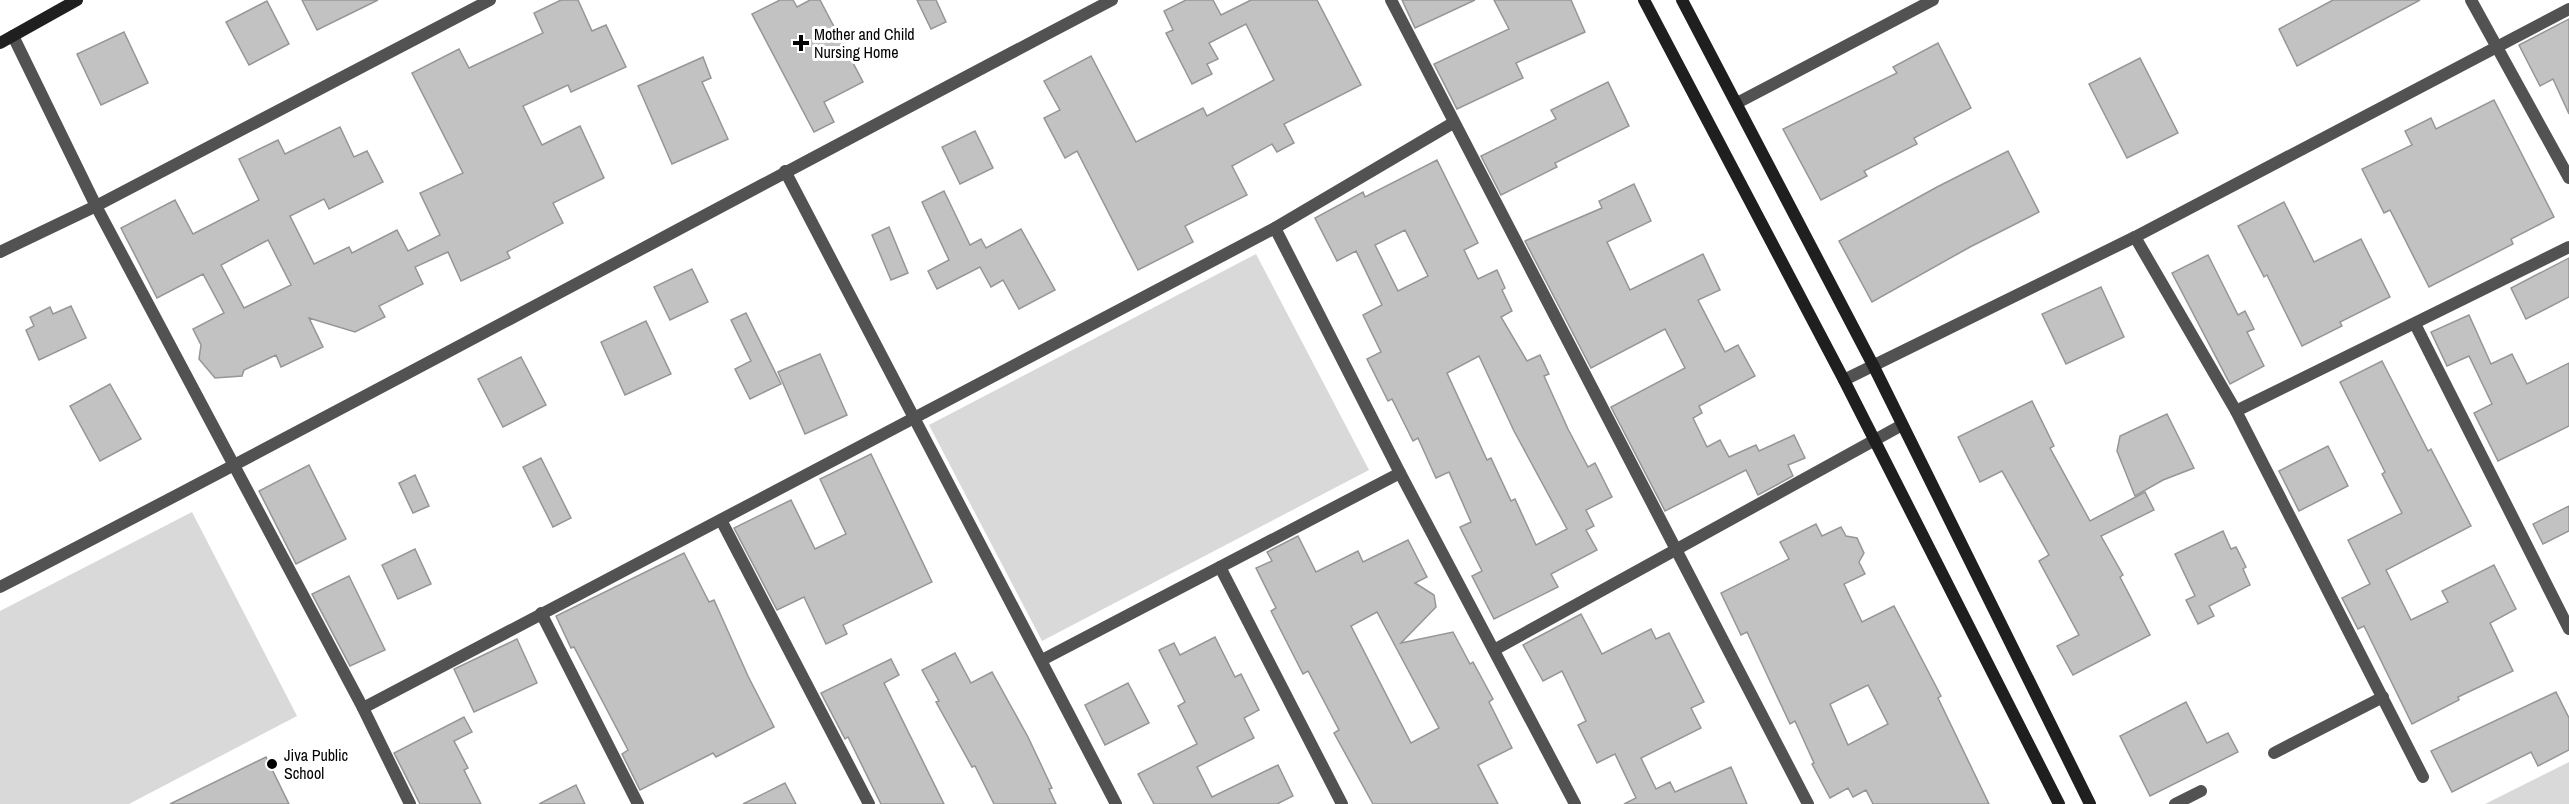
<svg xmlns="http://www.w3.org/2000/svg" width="2569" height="804" font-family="'Archivo Narrow',sans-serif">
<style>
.green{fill:#d9d9d9}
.building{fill:#c2c2c2;stroke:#969696;stroke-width:1.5;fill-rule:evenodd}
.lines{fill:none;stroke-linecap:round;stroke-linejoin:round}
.street{stroke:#525252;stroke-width:12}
.secondary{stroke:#1f1f1f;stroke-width:12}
.poi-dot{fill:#000;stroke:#fff;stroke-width:2}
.labels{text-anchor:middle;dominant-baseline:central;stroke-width:6;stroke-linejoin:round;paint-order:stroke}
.poi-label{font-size:16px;fill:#000;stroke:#fff;text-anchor:start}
</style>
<rect width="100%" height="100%" fill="#fff"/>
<g class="green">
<path d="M1256,254l113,216 -327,171 -113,-216z"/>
<path d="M192,512l105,204 -168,88h-129v-193z"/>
<path d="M2569,762v42h-84z"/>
</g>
<g class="building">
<path d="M302,0h76l-61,30z"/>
<path d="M561,0h17l14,31 14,-6 20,42 -55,25 -3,-7 -45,21 19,39 38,-19 24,52 -51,25 10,20 -56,29 3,6 -49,23 -13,-29 -33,15 8,17 -44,22 6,11 -30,15 -46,-14 14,29 -42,20 -5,-12 -32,15 -2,6 -27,2 -16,-19 2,-14 -8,-16 31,-16 -21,-39 -46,24 -36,-70 54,-28 18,34 66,-34 -20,-41 39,-19 7,14 55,-27 14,30 13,-6 16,31 -54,27 -5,-10 -34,17 24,48 35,-17 3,6 45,-23 11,21 32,-16 -20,-42 43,-20 -51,-100 47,-24 10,19 74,-35 -9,-20zM268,240l23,45 -47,23 -23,-43z"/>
<path d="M780,0h13l4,7 13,-7h10l43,82 -39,20 10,20 -20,10 -62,-118z"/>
<path d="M917,0h19l10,22 -15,7z"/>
<path d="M1186,0h27l8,15 30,-15h66l44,85 -77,39 10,19 -17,9 -5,-8 -40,22 15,29 -62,31 8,16 -55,28 -61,-119 -12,7 -21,-40 16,-8 -16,-29 47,-25 45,86 67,-34 4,8 67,-36 -28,-56 -37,19 9,16 -11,5 5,10 -20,10 -26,-51 7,-3 -9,-19z"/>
<path d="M1402,0h73l-60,28z"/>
<path d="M1494,0h77l14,32 -69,31 7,15 -66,31 -23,-45 75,-35z"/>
<path d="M2333,0h87l-123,66 -18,-37z"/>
<path d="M267,1l22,43 -40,21 -23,-43z"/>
<path d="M2569,19v95l-16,-35 -13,7 -21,-41z"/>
<path d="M124,32l24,51 -47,22 -24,-51z"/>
<path d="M1938,43l33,65 -57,30 3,6 -53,27 3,5 -46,24 -38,-71 114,-56 -4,-6z"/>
<path d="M703,57l8,21 -9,4 26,57 -56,25 -34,-78z"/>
<path d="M2140,58l38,75 -51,25 -38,-74z"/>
<path d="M1608,82l21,44 -74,37 2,4 -56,28 -20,-39 75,-37 -5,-9z"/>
<path d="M2494,100l60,117 -43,22 2,5 -84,43 -39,-77 -6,3 -22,-44 50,-24 -7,-14 26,-13 5,11z"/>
<path d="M975,131l18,37 -33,16 -18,-37z"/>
<path d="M2008,151l31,61 -69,35 -98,55 -33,-61 98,-54z"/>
<path d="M1437,160l41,83 -14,7 14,29 19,-9 8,18 -3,2 10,21 -11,6 26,44 13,-6 9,19 -5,2 24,53 20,38 7,-4 17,34 -26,13 8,16 -8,4 11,20 -46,24 7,13 -64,32 -22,-43 10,-5 -22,-44 11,-5 -22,-50 -13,6 -18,-40 -5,3 -21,-42 -4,2 -21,-42 14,-7 -18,-37 19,-10 -26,-54 -19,10 -22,-43 48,-26 2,5zM1405,230l23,46 -30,15 -23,-46zM1479,356l35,75 53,98 -31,16 -21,-46 -4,2 -20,-43 -4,2 -40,-87z"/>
<path d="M1634,184l17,37 -44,21 23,48 73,-36 17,36 -22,10 27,52 13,-7 17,31 -56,30 3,7 -9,5 14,29 13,-7 9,17 27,-12 3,6 35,-16 11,23 -17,7 5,11 -35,19 -12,-25 -81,41 -54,-104 74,-39 -20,-39 -74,39 -66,-127 77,-33 -3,-7z"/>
<path d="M944,191l26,54 11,-6 5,9 35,-19 34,61 -36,19 -16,-29 -12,7 -11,-20 -43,22 -9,-18 21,-11 -27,-58z"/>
<path d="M2284,202l30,60 47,-23 29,58 -50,25 2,4 -40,20 -35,-71 -3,2 -26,-51z"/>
<path d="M889,227l19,46 -17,7 -19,-45z"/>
<path d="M2208,255l30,60 7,-4 9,18 -7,3 17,34 -34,18 -58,-111z"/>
<path d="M2569,258v39l-43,22 -15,-31z"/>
<path d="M692,269l16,33 -38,18 -16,-33z"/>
<path d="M2101,287l23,50 -58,27 -24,-50z"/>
<path d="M71,306l15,32 -47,22 -13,-30 8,-4 -4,-9 20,-10 3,7z"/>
<path d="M746,313l35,71 -31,15 -15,-30 16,-8 -20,-41z"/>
<path d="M2469,315l22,49 21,-10 15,30 42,-21v63l-71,35 -24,-48 18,-9 -23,-48 -22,10 -16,-34z"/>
<path d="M646,321l25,53 -46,21 -24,-53z"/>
<path d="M820,354l27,61 -42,19 -27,-62z"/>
<path d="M521,357l25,48 -43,22 -25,-48z"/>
<path d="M2382,361l46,90 3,-2 40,77 -85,44 25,50 37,-18 -6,-11 52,-26 22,44 -26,14 23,48 -55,26 1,3 -47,24 -48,-98 -6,3 -16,-31 28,-14 -22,-44 54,-27 -20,-39 3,-2 -45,-90z"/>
<path d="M110,384l31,55 -41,22 -30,-55z"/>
<path d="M2032,401l22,45 -4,2 40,73 55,-29 9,18 -53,26 22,39 -3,2 30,58 -77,40 -16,-29 22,-11 -40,-74 10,-6 -47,-84 -22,11 -22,-45z"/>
<path d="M2167,414l27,54 -31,12 -28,16 -18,-45 3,-15z"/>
<path d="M2328,446l20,40 -49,25 -20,-40z"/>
<path d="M871,454l61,128 -89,43 4,9 -21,10 -22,-47 -27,13 -43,-82 57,-28 24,49 31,-15 -26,-55z"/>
<path d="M541,458l30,60 -18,9 -30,-60z"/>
<path d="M309,465l37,74 -50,25 -37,-73z"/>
<path d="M415,475l14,31 -16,7 -14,-30z"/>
<path d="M2569,506v25l-26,13 -10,-20z"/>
<path d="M1816,524l6,12 19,-9 5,9 11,2 7,15 -5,9 6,12 -21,10 18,38 32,-16 47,90 -3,2 51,106h-116l-7,-14 -13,7 -5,-9 -18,10 -18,-34 2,-1 -19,-42 -5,3 -43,-92 -6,3 -20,-42 68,-34 -9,-17zM1868,685l20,39 -40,21 -18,-41z"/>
<path d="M2223,531l8,18 5,-2 10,20 -3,2 7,16 -41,21 5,10 -16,8 -12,-24 9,-4 -20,-42z"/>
<path d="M1298,536l18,36 42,-21 5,11 45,-22 19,37 -12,6 19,12 2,12 -35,36 52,-11 17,32 3,-2 20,37 -4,3 23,46 -34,17 20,39h-125l-39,-71 5,-3 -13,-25 -18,-34 -5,3 -32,-63 5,-3 -20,-40 16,-7 -5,-9zM1377,612l62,116 -28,15 -60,-117z"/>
<path d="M415,549l16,35 -33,15 -16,-34z"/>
<path d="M684,553l25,49 5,-2 34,76 26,51 -58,30 -3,-4 -73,37 -18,-36 6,-4 -54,-103 -3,1 -15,-32z"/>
<path d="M349,576l36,74 -35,16 -38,-72z"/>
<path d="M1581,614l21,40 49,-25 5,10 13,-6 35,69 -13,6 10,20 -60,30 15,31 14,-7 5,10 56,-25 16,37h-123l12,-6 -21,-44 -18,9 -19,-38 8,-4 -24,-50 -19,10 -20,-36z"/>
<path d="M1215,637l20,40 6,-3 18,36 -15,8 10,20 -57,29 15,30 66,-32 15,31 -16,8h-123l-16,-30 59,-30 -19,-38 7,-4 -26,-52 15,-7 6,12z"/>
<path d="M517,639l20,44 -63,29 -20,-43z"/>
<path d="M955,653l16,30 21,-11 36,65 24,51 -3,1 7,15h-62l-19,-38 -3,1 -36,-65 3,-1 -17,-31z"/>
<path d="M891,659l8,16 -15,8 60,121h-63l-33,-67 -3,2 -24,-46z"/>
<path d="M1128,683l21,40 -44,22 -20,-40z"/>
<path d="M2556,692l13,26v32l-31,16 -7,-14 -79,40 -21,-41z"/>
<path d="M2186,702l21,41 21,-10 10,19 -88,44 -30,-60z"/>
<path d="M464,717l8,15 -18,9 14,27 -4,2 17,34h-61l-26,-51z"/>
<path d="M266,757l23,47h-119z"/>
<path d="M785,783l11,21h-53z"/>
<path d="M576,785l9,19h-46z"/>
</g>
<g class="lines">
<g class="street">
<path d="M1391,0l417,804"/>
<path d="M2471,0l98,178"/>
<path d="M13,36l83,170 267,502 47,96"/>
<path d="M1737,103l196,-103"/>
<path d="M785,171l331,633"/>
<path d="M1275,228l125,245 175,331"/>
<path d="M2135,237l101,174 187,366"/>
<path d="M0,252l96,-46 394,-206"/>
<path d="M2415,324l154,305"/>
<path d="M1844,380l291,-143 434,-228"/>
<path d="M2236,411l333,-164"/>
<path d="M721,520l148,284"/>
<path d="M1220,567l122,237"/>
<path d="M0,587c373,-192 741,-393 1112,-587"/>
<path d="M541,613l97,191"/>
<path d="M1494,650l408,-225"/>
<path d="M1042,660l358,-187"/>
<path d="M363,708l912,-480 178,-105"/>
<path d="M2274,753l109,-56"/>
<path d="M2175,804l26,-13"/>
</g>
<g class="secondary">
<path d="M1644,0l200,380 215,424"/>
<path d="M1682,0l191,365 217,439"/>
<path d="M0,43l77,-43"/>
</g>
</g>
<g class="poi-dot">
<path d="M798 34h6v6h6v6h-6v6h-6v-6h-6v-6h6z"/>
<circle cx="272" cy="764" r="6"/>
</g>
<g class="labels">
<g class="poi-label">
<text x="814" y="34">Mother and Child<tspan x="814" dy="18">Nursing Home</tspan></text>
<text x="284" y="755">Jiva Public<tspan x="284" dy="18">School</tspan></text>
</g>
</g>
</svg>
